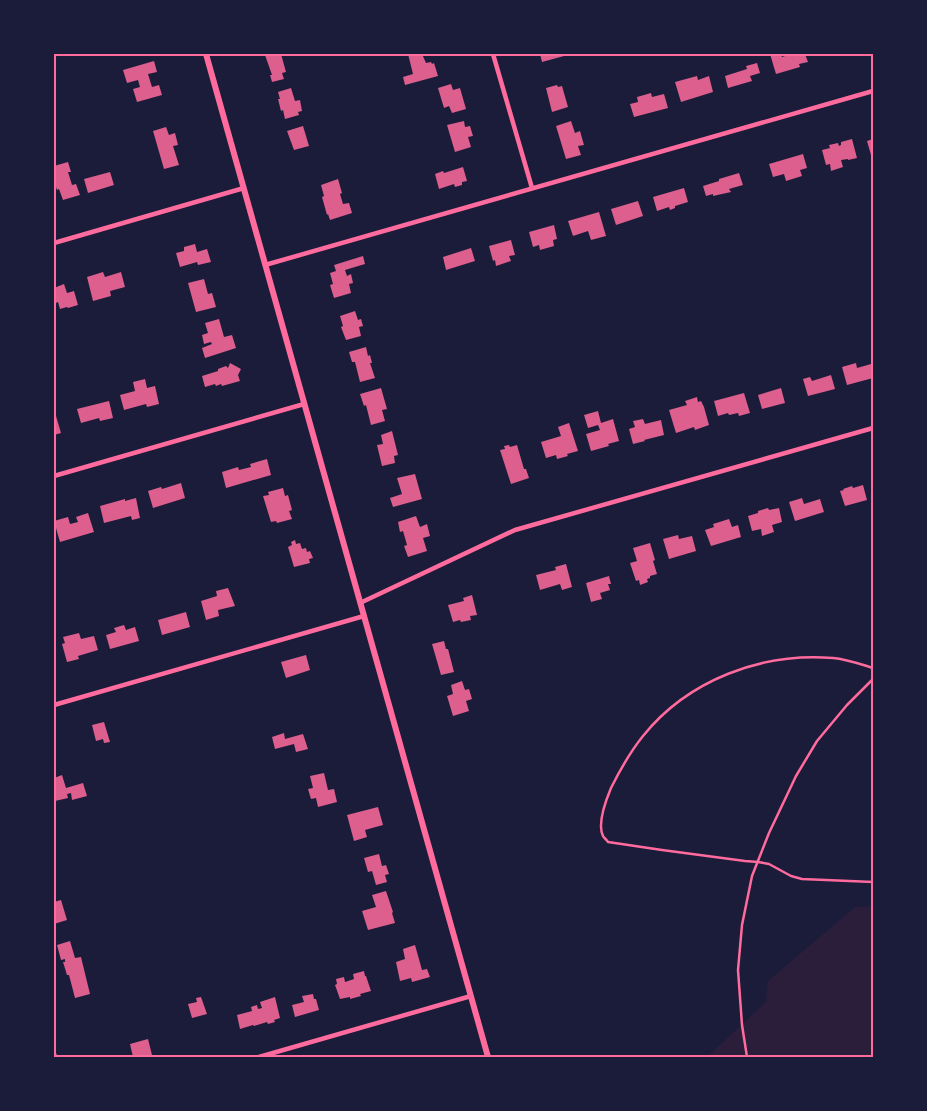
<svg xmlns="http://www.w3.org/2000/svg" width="927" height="1111" font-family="'Space Grotesk',sans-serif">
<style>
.green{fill:#2a1e3b}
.building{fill:#dd5f8e}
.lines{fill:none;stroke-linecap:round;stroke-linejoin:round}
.service{stroke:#ff6b9d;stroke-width:2.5}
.minor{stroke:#ff6b9d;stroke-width:4.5}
.secondary{stroke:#ff6b9d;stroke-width:6}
.neatline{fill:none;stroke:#ff6b9d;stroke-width:2}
</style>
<rect width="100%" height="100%" fill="#1b1b3a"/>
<path class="green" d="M873,906v151h-166l59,-55 2,-21 87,-74z"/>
<g class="building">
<path d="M268,54h13l5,18 -4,1 2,6 -12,3 -2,-7h2l-7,-20z"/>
<path d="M408,54h14l4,9 5,-1 1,2 2,-1 4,13 -33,9 -2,-8 10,-3z"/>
<path d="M540,54h23l1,2 -22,6z"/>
<path d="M770,54h11l1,3 9,-3h14l3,8 -9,2 1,3 -24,7z"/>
<path d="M154,61l3,11 -9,2 4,13 7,-2 3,10 -25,7 -4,-13 7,-2 -2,-7 -11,3 -4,-13z"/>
<path d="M757,63l3,10 -10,3 2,5 -24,7 -3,-12 22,-7 -1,-3z"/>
<path d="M697,76l1,4 11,-4 4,16 -32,10 -6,-20z"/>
<path d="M451,84l2,6 7,-2 6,21 -14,4 -3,-7 -5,2 -6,-20z"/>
<path d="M557,85l1,2 4,-1 6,21 -16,5 -6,-24z"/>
<path d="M291,88l4,13 5,-1 2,11 -4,1 1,3 -14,4 -2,-9 -2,1 -3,-12h2l-2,-7z"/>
<path d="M651,93l1,4 12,-3 4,14 -34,9 -4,-13 8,-2 -1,-5z"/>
<path d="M464,121l1,6 5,-1 3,10 -5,1 3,10 -16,5 -8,-27z"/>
<path d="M571,121l4,12 5,-2 4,14 -6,1 3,9 -15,4 -10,-33z"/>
<path d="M303,126l6,20 -15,4 -7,-19z"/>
<path d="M166,127l3,8 6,-2 3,12 -5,1 6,19 -15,4 -11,-38z"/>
<path d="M852,139l5,19 -9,2v-1l-7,1 2,7 -12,4 -1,-7 -4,1 -4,-15 8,-2 -1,-3 9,-2 1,3 2,-1v-3z"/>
<path d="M873,139v15l-2,1 -4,-14z"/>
<path d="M803,154l4,14 -7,2 2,6 -16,5 -2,-7 -11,3 -4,-13z"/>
<path d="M68,162l3,10h-3l4,13 4,-1 4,11 -17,5 -4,-11 -2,1 -3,-9v-15z"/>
<path d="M463,167l4,14 -5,1v3l-7,2 -1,-3 -15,5 -4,-15 8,-3 1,2z"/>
<path d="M110,172l4,13 -26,8 -4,-14z"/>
<path d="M739,173l4,12 -14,4 2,3 -18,4v-2l-7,2 -3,-10 16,-5v-2z"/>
<path d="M338,179l4,14 -2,1 3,10 6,-1 3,10 -22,7 -2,-6 -1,1 -5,-18 2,-1 -3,-11z"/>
<path d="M684,188l4,14 -13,4v2l-5,2 -1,-3 -12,4 -4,-14z"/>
<path d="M638,201l5,15 -27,9 -5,-16z"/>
<path d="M599,212l7,24 -15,4 -3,-9 -15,5 -5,-15z"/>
<path d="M554,225l3,14 -4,1 1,6 -14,4 -1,-5 -6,2 -4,-15z"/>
<path d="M511,240l4,15 -6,1 2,5 -15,5 -1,-6 -2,1 -4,-15z"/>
<path d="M195,244l2,8 10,-3 4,13 -13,3 -1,-3 -17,5 -4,-14 8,-2v-4z"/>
<path d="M471,248l4,13 -29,9 -3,-13z"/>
<path d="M363,256l2,8 -20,6 2,6 4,-2 2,9 -4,1 2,9 -17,5 -4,-13 3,-1 -3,-11 6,-2 -2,-6z"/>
<path d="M103,272l2,5 16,-5 4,15 -15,4 1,5 -18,5 -6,-24z"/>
<path d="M204,279l4,15 4,-1 4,14 -20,5 -8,-29z"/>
<path d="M64,284l3,9 7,-2 4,14 -10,3 -1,-1 -7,2 -2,-7 -4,2v-16z"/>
<path d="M355,311l3,9 3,-1 2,7 -4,1 2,9 -15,4 -5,-13 2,-1 -3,-10z"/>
<path d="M219,319l5,18 8,-2 4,13 -31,10 -3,-10 10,-4 -1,-2 -7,2 -2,-9 6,-2 -3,-10z"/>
<path d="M366,347l2,9 2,-1 2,8h-2l5,15 -15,4 -5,-20h-3l-3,-10z"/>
<path d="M230,363l11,6 -3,6 2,6 -18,5 -1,-2 -5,2 -1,-2 -10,3 -3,-11 16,-5v-2l8,-3 2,2z"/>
<path d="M856,363l1,5 14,-4 2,6v8l-26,7 -5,-18z"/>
<path d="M831,375l4,14 -27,7 -5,-17 7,-2 2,4z"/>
<path d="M145,379l2,9 8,-2 4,18 -12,3 -1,-3 -22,6 -4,-15 15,-4 -2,-9z"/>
<path d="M381,388l6,21 -5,1 3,11 -14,4 -5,-20 -2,1 -4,-12z"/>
<path d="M781,388l4,15 -23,6 -4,-14z"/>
<path d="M744,393l6,20 -11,3 -1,-3 -9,2 -1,-2 -10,3 -4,-15z"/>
<path d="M697,397l1,5 3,-1 3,6 5,18 -14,5 -1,-3 -18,6 -7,-23 18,-5 -2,-4z"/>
<path d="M109,401l4,17 -13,3 -1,-3 -18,5 -4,-14z"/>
<path d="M598,411l3,12 12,-4 6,22 -11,3 1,2 -18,5 -5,-17 14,-4 -2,-5 -10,3 -4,-13z"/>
<path d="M54,416h2l5,17 -7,2z"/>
<path d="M643,419l2,5 16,-4 3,15 -20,5 1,1 -12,3 -4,-15 6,-2 -2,-6z"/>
<path d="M569,423l9,28 -11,3 1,2 -11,3 -1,-4 -10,3 -5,-16 20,-6 -3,-9z"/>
<path d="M392,431l6,24 -4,1 1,7 -13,3 -5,-21 6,-1 -2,-9z"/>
<path d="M509,445l1,2 7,-2 7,24h2l3,9 -18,6 -11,-34 5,-1 -1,-3z"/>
<path d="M267,459l4,16 -45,13 -4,-16 16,-5 1,3 12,-3 -1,-3z"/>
<path d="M415,474l7,25 -29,8 -3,-9 12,-4 -5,-16z"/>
<path d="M181,483l4,15 -32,10 -5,-17 13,-4 1,2z"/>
<path d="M863,485l4,15 -22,6 -5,-15 4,-1 -1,-1 9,-3 1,2z"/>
<path d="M283,488l2,8 3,-1 4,15 -3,1 3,8 -15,4 -1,-2 -5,1 -8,-26 6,-1 -1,-3z"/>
<path d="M136,498l4,20 -8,2 -1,-4 -27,7 -4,-17 25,-7v2z"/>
<path d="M802,498l2,6 16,-5 4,13 -29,9 -6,-19z"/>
<path d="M768,508l1,2 10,-2 3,14 -10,3 2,7 -12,4 -1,-7 -9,2 -4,-15 10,-3v-2z"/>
<path d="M88,513l6,19 -34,10 -6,-21 14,-4 2,7 8,-2 -2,-5z"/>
<path d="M416,516l4,11 7,-3 3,12 -7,2 4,13 -19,6 -4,-11 3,-1 -4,-14 -3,1 -2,-10z"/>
<path d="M729,519l3,8 6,-2 3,12 -30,9 -6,-16 9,-3 -1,-3z"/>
<path d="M678,535l1,4 13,-3 4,15 -27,8 -6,-20z"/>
<path d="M295,540l1,4 4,-1 2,6 4,-1 1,4 3,-1 3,7 -4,1 1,4 -16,4 -6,-20 4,-2 -1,-3z"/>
<path d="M650,543l5,17 -2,1 4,13 -7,2v2l-3,1 1,3 -8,3 -1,-5 -3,1 -6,-18 7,-2 -4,-13z"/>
<path d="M566,564l6,23 -10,3 -2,-6 -20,6 -4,-15 20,-5 -1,-3z"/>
<path d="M609,576l2,8h-3l2,6 -10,3 2,6 -11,3 -5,-19z"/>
<path d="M228,588l7,18 -17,4 1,6 -13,4 -5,-19 16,-5 -1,-5z"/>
<path d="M472,595l5,20 -7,1 1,4 -10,2 -1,-2 -7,2 -5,-17 16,-4 -1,-3z"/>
<path d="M186,612l4,15 -28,8 -4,-15z"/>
<path d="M124,625l2,5 9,-3 4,14 -29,8 -4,-14 10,-3 -2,-4z"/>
<path d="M79,633l2,6 13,-3 4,14 -20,6 1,3 -12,3 -5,-18 3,-1 -2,-6z"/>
<path d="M444,641l2,8h2l6,23 -13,3 -9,-31z"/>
<path d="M306,655l4,15 -24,8 -5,-16z"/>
<path d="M462,681l3,9 4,-1 3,10 -6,2 3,10 -16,5 -6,-20 6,-2 -2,-9z"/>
<path d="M104,722l6,20 -6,1 -1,-4 -7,2 -4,-16z"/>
<path d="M284,733l1,6 18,-5 5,15 -12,3 -2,-8 -19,5 -3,-12z"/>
<path d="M324,773l4,17 6,-1 3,13 -19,5 -2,-9 -5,1 -3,-10 5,-1 -3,-12z"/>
<path d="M62,775l4,13 17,-5 4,13 -15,4 -1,-7 -4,1 1,4 -13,3 -1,-23z"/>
<path d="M378,807l5,18 -18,5 2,7 -13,4 -7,-26z"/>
<path d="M379,854l3,12 4,-1 3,9 -4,1 2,7 -11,3 -4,-14 -4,1 -4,-14z"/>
<path d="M386,891l7,21 -1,1 3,10 -27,7 -6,-19 14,-4 -4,-12z"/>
<path d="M61,900l6,20 -13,4v-22z"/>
<path d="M70,941l5,17 6,-1 9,37 -15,4 -6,-23h-2l-4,-13h2v-3l-4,1 -4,-15z"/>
<path d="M415,945l7,25 5,-1 3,8 -18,5 -1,-4 -11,3 -4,-19 9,-3 -2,-10z"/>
<path d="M364,971l1,5h1l5,15 -11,3 1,2 -11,3v-2l-10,2 -5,-14 2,-1 -1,-5 8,-2 1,5 9,-3 -1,-5z"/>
<path d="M313,994l1,5h2l3,11 -24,7 -3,-12 12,-3 -2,-6z"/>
<path d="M201,997l6,17 -15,4 -4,-14 9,-2 -1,-4z"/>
<path d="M275,997l5,21 -6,2 1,2 -7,2 -1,-2 -13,4 -1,-1 -13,4 -3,-14 15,-4 -1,-4 6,-2 1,4 4,-1 -2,-6z"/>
<path d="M148,1039l4,16 -7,2h-12l-3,-13z"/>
</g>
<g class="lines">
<g class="service">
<path d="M873,668c-13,-4 -27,-9 -40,-10 -71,-6 -145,22 -190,78 -13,16 -23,34 -32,52 -5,12 -14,36 -8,48 1,2 4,4 5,6l54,8 83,11 13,1 11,2 22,12 11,3 71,3"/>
<path d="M747,1057l-5,-32 -4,-55 4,-45 10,-49 17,-43 27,-57 21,-35 30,-36 26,-26"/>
</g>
<g class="minor">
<path d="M493,54l39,134"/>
<path d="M54,243l190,-55"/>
<path d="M265,265l608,-174"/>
<path d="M54,476l250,-72"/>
<path d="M360,603l155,-73 358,-102"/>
<path d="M54,705l310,-89"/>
<path d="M54,1054l1,3"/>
<path d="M259,1057l212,-61"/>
</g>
<path class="secondary" d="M206,54l282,1003"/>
</g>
<rect width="927" height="1111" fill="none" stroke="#1b1b3a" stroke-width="110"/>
<rect x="55" y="55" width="817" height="1001" class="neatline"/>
</svg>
